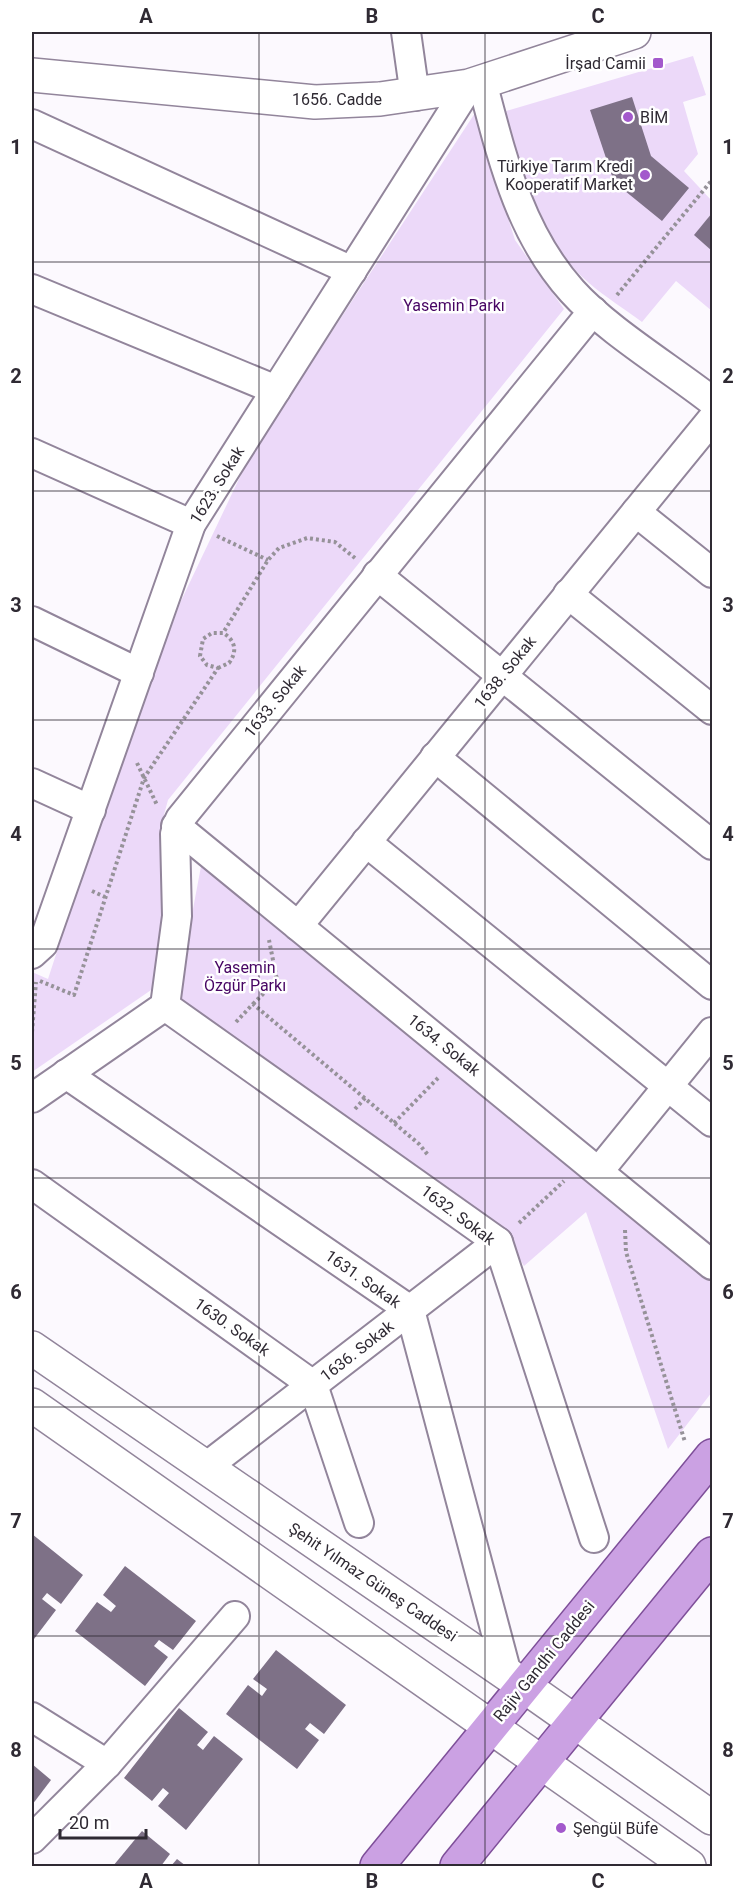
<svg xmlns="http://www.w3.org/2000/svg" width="744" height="1898" font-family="Roboto,sans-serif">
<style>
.green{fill:#ecd9f9}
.building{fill:#7e7187}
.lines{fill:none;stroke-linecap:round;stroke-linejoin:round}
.street-casing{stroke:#92859b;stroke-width:32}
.secondary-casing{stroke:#92859b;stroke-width:36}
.primary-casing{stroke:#7e4f99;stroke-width:36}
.path{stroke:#969299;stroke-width:4;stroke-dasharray:3 3;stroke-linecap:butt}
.street{stroke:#fff;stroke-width:28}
.secondary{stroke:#fff;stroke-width:33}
.primary{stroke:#cba1e3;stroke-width:33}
.grid{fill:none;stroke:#2f2a33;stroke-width:1.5;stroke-opacity:0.55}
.poi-dot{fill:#a359cc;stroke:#fff;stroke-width:2}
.labels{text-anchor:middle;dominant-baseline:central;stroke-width:5;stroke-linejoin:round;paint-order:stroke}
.poi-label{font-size:16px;fill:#2f2a33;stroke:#fff;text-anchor:end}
.street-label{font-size:16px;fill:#2f2a33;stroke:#fff}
.park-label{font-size:16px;fill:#470563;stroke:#fff}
.neatline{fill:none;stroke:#2f2a33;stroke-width:2}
.grid-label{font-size:20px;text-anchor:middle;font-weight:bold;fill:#2f2a33}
</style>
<rect width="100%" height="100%" fill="#fcf9fe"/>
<g class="green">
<path d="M693,56l13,39 -23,7 15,52 -14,17 28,30v12l-17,22 17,16v60l-36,-30 -34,41c-17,-13 -37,-25 -53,-39 -51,-44 -71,-108 -83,-172z"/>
<path d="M475,113l40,127 49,69 -396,491 -6,22 2,94 -10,72 -122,84v-100l16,7 47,-144 85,-232 68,-143z"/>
<path d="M202,861l510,417v114l-44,57 -82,-237 -62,54 -24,-39 -325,-222z"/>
</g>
<g class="building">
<path d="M632,97l19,59 38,32 -27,33 -48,-39 -24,-72z"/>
<path d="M712,213v38l-18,-16z"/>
<path d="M32,1534l51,41 -22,29 -14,-11 -5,6 14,11 -22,29 -2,-2z"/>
<path d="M125,1566l71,55 -23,29 -14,-10 -5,6 14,11 -23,29 -70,-55 22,-29 14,10 5,-6 -13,-11z"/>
<path d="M276,1650l70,55 -22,29 -14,-11 -5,6 14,11 -22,29 -71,-55 22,-29 14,11 5,-7 -14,-10z"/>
<path d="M179,1708l29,24 -11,13 6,5 11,-14 29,23 -57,71 -28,-24 11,-13 -6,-5 -11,13 -28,-23z"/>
<path d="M32,1764l19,16 -19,25z"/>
<path d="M142,1831l28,23 -9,12h-48z"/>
<path d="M177,1859l9,7h-15z"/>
</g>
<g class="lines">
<g class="street-casing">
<g id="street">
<path d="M406,32l9,64"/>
<path d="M482,82c20,75 37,150 90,209 35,39 98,77 140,110"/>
<path d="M32,124l320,147"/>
<path d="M32,289l244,101"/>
<path d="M32,453l159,71"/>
<path d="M636,512l76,61"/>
<path d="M377,575l335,270"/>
<path d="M568,594l144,116"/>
<path d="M32,621l107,52"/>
<path d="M435,757l277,228"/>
<path d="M32,783l59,27"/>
<path d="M176,826l536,439"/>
<path d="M366,842l346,280"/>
<path d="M298,926l414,-507"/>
<path d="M32,954l11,-10 148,-420 278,-438"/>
<path d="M165,1006l333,236 96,296"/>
<path d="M66,1074l344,236 97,364"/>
<path d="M32,1098l133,-92 12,-90 -2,-82 5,-15 413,-508"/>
<path d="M599,1171l113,-139"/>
<path d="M32,1184l281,201 46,138"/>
<path d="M206,1467l292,-225"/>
<path d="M32,1717l75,47"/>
<path d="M32,1839l75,-75 128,-148"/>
</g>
</g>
<g class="secondary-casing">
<g id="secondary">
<path d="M32,75l283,27 65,-3 89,-13 165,-54"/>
<path d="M32,1348l475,326 205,144"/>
<path d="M32,1405l657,461"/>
</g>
</g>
<g class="primary-casing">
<g id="primary">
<path d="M377,1866l335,-410"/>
<path d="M457,1866l255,-312"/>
</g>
</g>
<g class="path">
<path d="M617,295l95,-115"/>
<path d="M217,536l51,24"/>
<path d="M218,668l11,-5c9,-12 6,-23 -6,-30"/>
<path d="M137,763l20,42"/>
<path d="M92,891l13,6"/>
<path d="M40,981l34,14 70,-217 74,-110 -11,-3 -7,-9 3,-17 9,-6h11l45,-73 11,-12 28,-10 28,4 20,16"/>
<path d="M253,1004l24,-24 -8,-40"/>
<path d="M236,1022l17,-18 166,140 9,11"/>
<path d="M32,1032l4,-50"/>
<path d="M355,1109l10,-11"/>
<path d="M394,1123l44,-45"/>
<path d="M519,1223l45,-42"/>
<path d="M625,1230l1,22 59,190"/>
</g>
<use href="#street" class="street"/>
<use href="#secondary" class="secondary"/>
<use href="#primary" class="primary"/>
</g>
<path class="grid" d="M259,32v1834M485,32v1834M32,262h680M32,491h680M32,720h680M32,949h680M32,1178h680M32,1407h680M32,1636h680"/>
<g class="poi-dot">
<rect x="652" y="57" width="12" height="12" rx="3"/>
<circle cx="628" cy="117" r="6"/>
<circle cx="645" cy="175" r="6"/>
<circle cx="561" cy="1828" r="6"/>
</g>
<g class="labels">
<g class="poi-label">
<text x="646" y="63">İrşad Camii</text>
<text x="640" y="117" text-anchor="start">BİM</text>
<text x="633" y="166">Türkiye Tarım Kredi<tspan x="633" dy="18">Kooperatif Market</tspan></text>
<text x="573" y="1828" text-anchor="start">Şengül Büfe</text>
</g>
<g class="street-label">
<text x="337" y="99">1656. Cadde</text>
<text transform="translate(217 485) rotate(-58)">1623. Sokak</text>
<text transform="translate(505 672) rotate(-51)">1638. Sokak</text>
<text transform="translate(275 701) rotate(-51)">1633. Sokak</text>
<text transform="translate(444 1045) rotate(39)">1634. Sokak</text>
<text transform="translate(458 1215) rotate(37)">1632. Sokak</text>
<text transform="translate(363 1279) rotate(35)">1631. Sokak</text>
<text transform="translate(232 1327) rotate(35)">1630. Sokak</text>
<text transform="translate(357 1351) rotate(-38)">1636. Sokak</text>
<text transform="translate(373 1582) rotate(34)">Şehit Yılmaz Güneş Caddesi</text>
<text transform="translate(544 1661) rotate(-51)">Rajiv Gandhi Caddesi</text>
</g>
<g class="park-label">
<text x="454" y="305">Yasemin Parkı</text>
<text x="245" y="967">Yasemin<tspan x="245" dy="18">Özgür Parkı</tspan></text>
</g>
</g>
<rect width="744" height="1898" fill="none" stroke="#ffffff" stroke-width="66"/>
<path d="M60 1829v9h86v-9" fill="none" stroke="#2f2a33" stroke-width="3"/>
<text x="69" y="1829" font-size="18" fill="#2f2a33" stroke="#ffffff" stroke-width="4.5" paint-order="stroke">20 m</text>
<rect x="33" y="33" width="678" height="1832" class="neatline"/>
<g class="grid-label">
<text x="146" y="23">A</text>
<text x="372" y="23">B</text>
<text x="598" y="23">C</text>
<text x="16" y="154">1</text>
<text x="728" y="154">1</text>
<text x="16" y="383">2</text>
<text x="728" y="383">2</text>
<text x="16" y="612">3</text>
<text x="728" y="612">3</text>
<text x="16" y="841">4</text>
<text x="728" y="841">4</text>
<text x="16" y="1070">5</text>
<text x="728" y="1070">5</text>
<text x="16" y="1299">6</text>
<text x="728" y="1299">6</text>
<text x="16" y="1528">7</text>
<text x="728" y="1528">7</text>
<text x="16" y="1757">8</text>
<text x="728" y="1757">8</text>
<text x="146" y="1888">A</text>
<text x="372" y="1888">B</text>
<text x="598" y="1888">C</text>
</g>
</svg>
